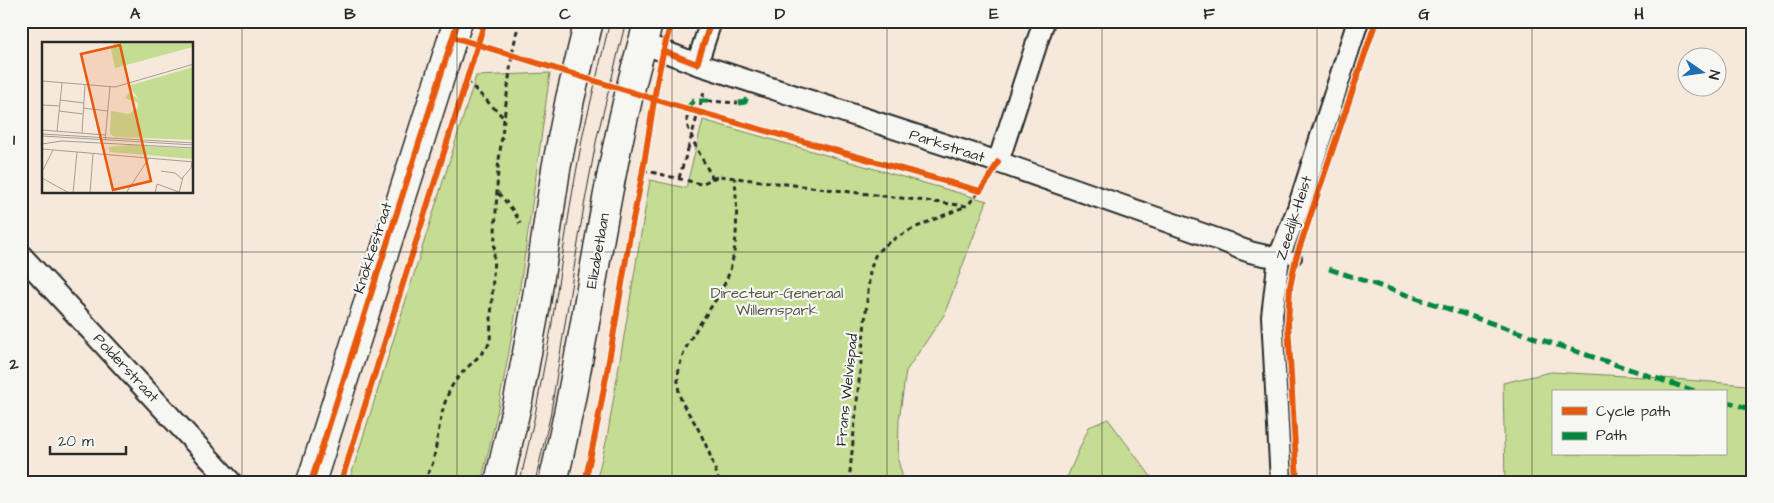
<svg xmlns="http://www.w3.org/2000/svg" width="1774" height="503" font-family="'Architects Daughter',sans-serif">
<style>
.green{fill:#c5dd93;stroke:#78845f;fill-rule:evenodd}
.lines{fill:none;stroke-linecap:round;stroke-linejoin:round}
.lane-casing{stroke:#2b2b2b;stroke-width:14}
.street-casing{stroke:#2b2b2b;stroke-width:24}
.secondary-casing{stroke:#2b2b2b;stroke-width:31}
.primary-casing{stroke:#2b2b2b;stroke-width:31}
.path{stroke:#2b2b2b;stroke-width:3;stroke-dasharray:5 4;stroke-linecap:butt}
.lane{stroke:#f6f6f2;stroke-width:10}
.street{stroke:#f6f6f2;stroke-width:20}
.secondary{stroke:#f6f6f2;stroke-width:28}
.primary{stroke:#f6f6f2;stroke-width:28}
.tram{stroke:#2b2b2b;stroke-width:1}
.path-bridge{stroke:#2b2b2b;stroke-width:3;stroke-dasharray:5 4;stroke-linecap:butt}
.quiet{stroke:#00873e;stroke-width:5;stroke-dasharray:10 5;stroke-linecap:butt}
.cycleway-casing{stroke:#f6f6f2;stroke-width:9}
.cycleway{stroke:#e8590c;stroke-width:6}
.grid{fill:none;stroke:#2b2b2b;stroke-width:1;stroke-opacity:0.55}
.labels{text-anchor:middle;dominant-baseline:central;stroke-width:4.5;stroke-linejoin:round;paint-order:stroke}
.street-label{font-size:15px;fill:#2b2b2b;stroke:#f6f6f2}
.park-label{font-size:15px;fill:#525845;stroke:#f6f6f2}
.inset-road{fill:none;stroke:#a59d95;stroke-width:1}
.view{fill:#e8590c;fill-opacity:0.15;stroke:#e8590c;stroke-width:2.5}
.inset-edge{fill:none;stroke:#2b2b2b;stroke-width:2.5}
.neatline{fill:none;stroke:#2b2b2b;stroke-width:2}
.grid-label{font-size:16px;text-anchor:middle;font-weight:bold;fill:#2b2b2b}
</style>
<rect width="100%" height="100%" fill="#f6e9db"/>
<filter id="ink" filterUnits="userSpaceOnUse"><feTurbulence type="fractalNoise" baseFrequency=".02" numOctaves="2"/><feDisplacementMap in="SourceGraphic" scale="10" xChannelSelector="R" yChannelSelector="G"/><feConvolveMatrix kernelMatrix="1 2 1 2 8 2 1 2 1" color-interpolation-filters="sRGB"/></filter>
<g filter="url(#ink)">
<g class="green">
<path d="M550,73c-19,137 -35,275 -69,409h-132l127,-406z"/>
<path d="M703,120l284,81 -43,114 -38,56 -7,49 -1,40 6,22h-308l11,-44 43,-258 36,8z"/>
<path d="M1551,372l111,6 85,7 6,5v92h-248l-2,-99zM1553,392h172v62h-172z"/>
<path d="M1108,419l44,59 -4,4h-83l24,-55z"/>
</g>
<g class="lines">
<g class="lane-casing">
<path id="lane" d="M1279,257l17,1"/>
</g>
<g class="street-casing">
<g id="street">
<path d="M642,43l55,21 301,98 230,81c17,9 32,13 51,14"/>
<path d="M697,64l14,-43"/>
<path d="M998,162l46,-141"/>
<path d="M21,255l210,227"/>
<path d="M1281,482l-9,-166 7,-59 19,-49 60,-187"/>
</g>
</g>
<g class="secondary-casing">
<path id="secondary" d="M311,482l147,-461"/>
</g>
<g class="primary-casing">
<g id="primary">
<path d="M499,482l20,-86 16,-86 21,-141 14,-70 19,-78"/>
<path d="M553,482c37,-153 50,-311 96,-461"/>
</g>
</g>
<g class="path">
<path d="M467,81l37,37"/>
<path d="M708,101l30,2"/>
<path d="M687,108v17l9,22 17,32"/>
<path d="M643,170l58,14 18,-8 248,30 13,-15"/>
<path d="M679,178l9,-29"/>
<path d="M498,193c9,10 18,19 22,31"/>
<path d="M423,482l7,-12 3,-8c5,-23 7,-55 19,-76 10,-17 28,-27 38,-44l8,-174 14,-114 7,-33"/>
<path d="M719,482c-5,-18 -14,-41 -23,-57 -6,-11 -15,-20 -17,-33 -8,-45 34,-77 49,-116 11,-31 9,-66 7,-98"/>
<path d="M849,482l21,-211c2,-5 3,-11 5,-15 11,-20 69,-40 91,-50"/>
</g>
<use href="#lane" class="lane"/>
<use href="#street" class="street"/>
<use href="#secondary" class="secondary"/>
<use href="#primary" class="primary"/>
<g class="tram">
<path d="M520,482l15,-67 16,-86 20,-128 12,-67 27,-113"/>
<path d="M535,482l15,-65 34,-211 13,-69 29,-116"/>
</g>
<path class="path-bridge" d="M688,149l16,-57"/>
<g class="quiet">
<path d="M739,103l6,-1 2,-5"/>
<path d="M687,108l7,-7h14"/>
<path d="M1329,269l369,123"/>
<path d="M1725,401l28,9"/>
</g>
<g class="cycleway-casing">
<g id="cycleway">
<path d="M453,37l217,67 310,87 10,-14 8,-15"/>
<path d="M663,51l34,13 14,-43"/>
<path d="M311,482l147,-461"/>
<path d="M341,482l144,-461"/>
<path d="M585,482c19,-84 32,-169 46,-253 4,-20 9,-40 12,-60 9,-49 13,-100 29,-148"/>
<path d="M1297,482l-9,-159 2,-36 6,-29 80,-237"/>
</g>
</g>
<use href="#cycleway" class="cycleway"/>
</g>
</g>
<path class="grid" d="M242,21v461M457,21v461M672,21v461M887,21v461M1102,21v461M1317,21v461M1532,21v461M21,252h1732"/>
<g class="labels">
<g class="street-label">
<text transform="translate(947 146) rotate(18)">Parkstraat</text>
<text transform="translate(1294 218) rotate(-72)">Zeedijk-Heist</text>
<text transform="translate(373 248) rotate(-72)">Knokkestraat</text>
<text transform="translate(598 251) rotate(-80)">Elizabetlaan</text>
<text transform="translate(126 368) rotate(47)">Polderstraat</text>
<text transform="translate(847 390) rotate(-84)">Frans Welvispad</text>
</g>
<g class="park-label">
<text x="777" y="293">Directeur-Generaal<tspan x="777" dy="17">Willemspark</tspan></text>
</g>
</g>
<g transform="translate(42 42)">
<rect width="151" height="151" fill="#f6e9db"/>
<path d="M73,0h78v5l-78,21 -4,-19zM151,25v73l-78,-3 -5,-3 1,-23 18,3 9,-7v-4l-13,-5 4,-5 10,6 -11,-13zM87,103l64,4v10l-83,-7 -1,-5z" fill="#c5dd93"/>
<path class="inset-road" d="M0,39l73,6 79,-23M18,58l24,3M0,63l18,1M41,66l25,3M17,69l24,3M0,88l63,5M15,89l5,-48M40,91l3,-48M0,92l152,9M0,94l152,9M63,98l5,-53M0,102l20,-3 132,7M0,107l152,13M119,129l14,2 7,6M0,130l11,-22M0,136l27,15M31,151l4,-41M48,151l3,-39M84,151l23,-35M113,151l2,-9 22,8M137,151l4,-16 8,-9 1,-6"/>
<path class="view" d="M78,3l31,136 -38,9 -32,-136z"/>
<rect width="151" height="151" class="inset-edge"/>
</g>
<rect width="1774" height="503" fill="none" stroke="#f6f6f2" stroke-width="55"/>
<rect x="1552" y="390" width="175" height="65" fill="#f6f6f2" stroke="#a5a5a2"/>
<rect x="1562" y="407" width="25" height="8" fill="#e8590c" stroke="#a5a5a2"/>
<text x="1596" y="416" font-size="15" fill="#2b2b2b">Cycle path</text>
<rect x="1562" y="432" width="25" height="8" fill="#00873e" stroke="#a5a5a2"/>
<text x="1596" y="440" font-size="15" fill="#2b2b2b">Path</text>
<g transform="translate(1702 72) rotate(103)"><circle r="24" fill="#f6f6f2" stroke="#a5a5a2"/>
<path d="M0-4L9 19L0 12L-9 19Z" fill="#1f6fb2"/>
<text y="-8" font-size="14" font-weight="bold" text-anchor="middle" fill="#2b2b2b">N</text>
</g>
<path d="M50 446v8h76v-8" fill="none" stroke="#2b2b2b" stroke-width="2.5"/>
<text x="58" y="446" font-size="15" fill="#2b2b2b" stroke="#f6f6f2" stroke-width="4" paint-order="stroke">20 m</text>
<rect x="28" y="28" width="1718" height="448" class="neatline"/>
<g class="grid-label">
<text x="135" y="19">A</text>
<text x="350" y="19">B</text>
<text x="565" y="19">C</text>
<text x="780" y="19">D</text>
<text x="994" y="19">E</text>
<text x="1209" y="19">F</text>
<text x="1424" y="19">G</text>
<text x="1639" y="19">H</text>
<text x="14" y="145">1</text>
<text x="14" y="369">2</text>
</g>
</svg>
